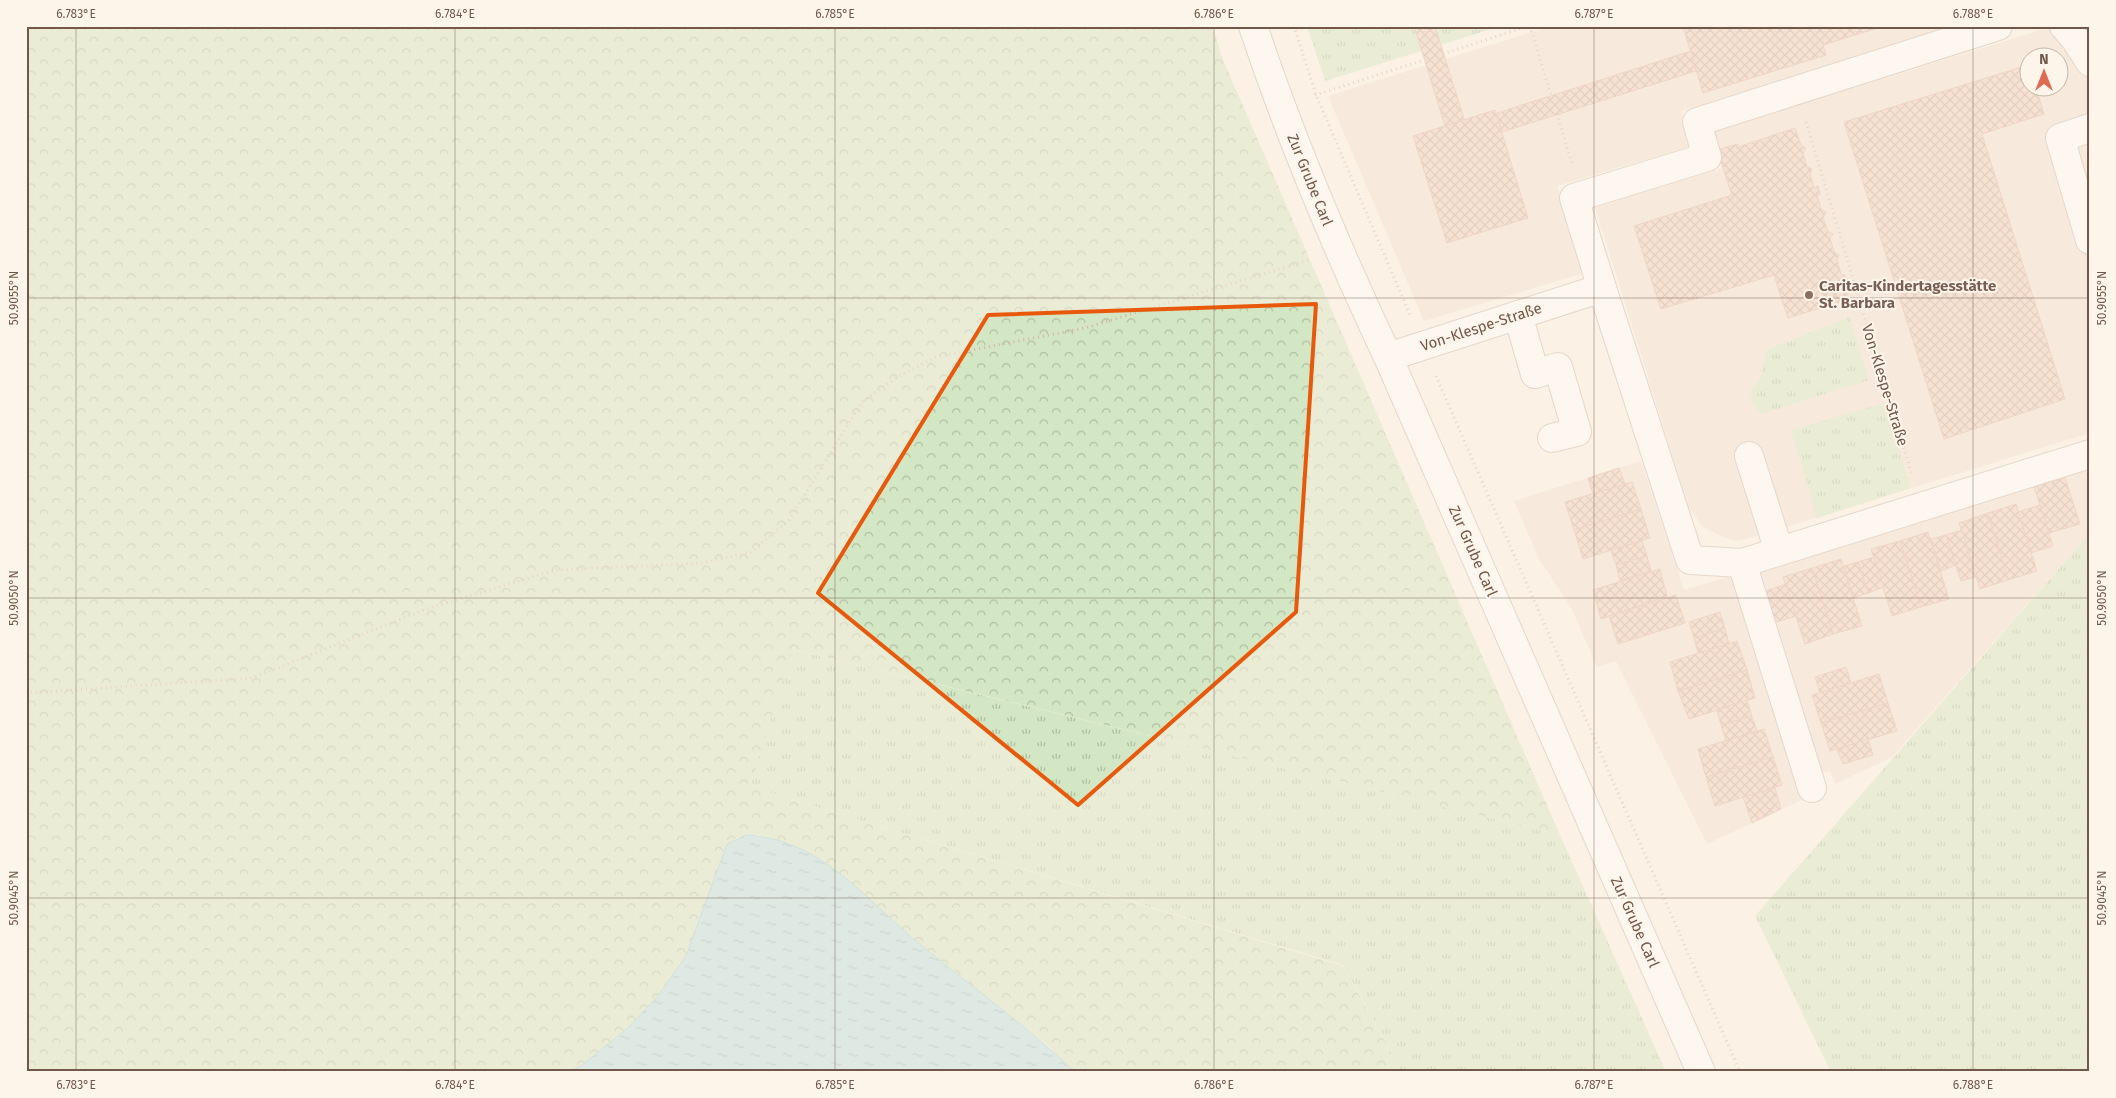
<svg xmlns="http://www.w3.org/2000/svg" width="2116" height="1098" font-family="'Fira Sans',sans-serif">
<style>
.residential{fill:#f2e3d3;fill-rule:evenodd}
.grass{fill:url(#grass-tufts)}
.forest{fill:url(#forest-crowns)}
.water{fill:url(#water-ripples);stroke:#a1ced4}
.building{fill:url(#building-cross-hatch);stroke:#e0b59f}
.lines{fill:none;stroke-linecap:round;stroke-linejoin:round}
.minor-casing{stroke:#ccb9ac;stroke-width:30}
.path{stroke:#d3b3a1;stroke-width:3;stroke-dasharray:1 4;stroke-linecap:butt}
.minor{stroke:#fff;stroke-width:28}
.marked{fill:none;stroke:#e8590c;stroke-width:4;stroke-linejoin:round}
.ticks{fill:none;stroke:#72584b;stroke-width:1;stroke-opacity:0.45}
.education-dot{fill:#8d6e63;stroke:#fef5ea;stroke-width:2}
.labels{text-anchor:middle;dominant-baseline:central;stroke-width:4;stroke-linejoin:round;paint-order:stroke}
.street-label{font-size:15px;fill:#72584b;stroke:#fef5ea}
.education-label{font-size:15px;font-weight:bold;fill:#785e54;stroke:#fef5ea;text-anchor:start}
.neatline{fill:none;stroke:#72584b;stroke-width:2}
.ticks-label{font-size:12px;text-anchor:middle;fill:#72584b}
</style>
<defs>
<pattern id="grass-tufts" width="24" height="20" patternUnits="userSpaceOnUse" patternTransform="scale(1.25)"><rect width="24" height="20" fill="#d4e7c4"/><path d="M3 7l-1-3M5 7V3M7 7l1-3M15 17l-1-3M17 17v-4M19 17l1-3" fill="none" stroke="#b0bea1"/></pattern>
<pattern id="forest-crowns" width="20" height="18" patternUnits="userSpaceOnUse" patternTransform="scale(1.25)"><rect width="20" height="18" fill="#d4e7c4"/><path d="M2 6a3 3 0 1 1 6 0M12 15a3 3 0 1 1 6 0" fill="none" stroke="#b0bea1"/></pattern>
<pattern id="water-ripples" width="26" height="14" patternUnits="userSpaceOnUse" patternTransform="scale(1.25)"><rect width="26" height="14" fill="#badfe3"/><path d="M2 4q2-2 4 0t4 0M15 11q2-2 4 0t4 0" fill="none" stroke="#9cb8ba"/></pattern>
<pattern id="building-cross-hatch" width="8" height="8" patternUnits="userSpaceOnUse" patternTransform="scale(1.25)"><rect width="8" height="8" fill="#efcfbe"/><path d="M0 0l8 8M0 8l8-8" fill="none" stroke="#c6ab9c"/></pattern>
</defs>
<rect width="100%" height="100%" fill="#fbf1e4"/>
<g class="residential">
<path d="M1551,26h402l-272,85 10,35 -134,40 27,87 -160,48 -96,-225z"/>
<path d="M2053,26h37v407l-343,106 -11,2 -11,-3 -22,-11 -15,-21 -93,-299 128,-39 -8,-18 -3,-18zM2028,58h30v30h-30z"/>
<path d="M1641,461l43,129 50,-15 70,224 -97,45 -91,-183 -19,6 -25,-58 -33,-50 -25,-58z"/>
<path d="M2090,464v69l-198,224 -57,27 -5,-13 -10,2 -64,-205z"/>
</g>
<g class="grass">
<path d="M1307,26h194l-176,55z"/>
<path d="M1850,317l19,63 -108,34 -9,-12 -1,-12 9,-12 6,-28z"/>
<path d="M1884,403l27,85 -94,30 -26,-88z"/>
<path d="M2090,533v539h-259l-76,-156z"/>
<path d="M791,649l769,186 106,237h-264l-59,-107 -593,-178z"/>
</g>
<path class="forest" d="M26,26h1187l8,29 339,780 -768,-186 -42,138 593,179 59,106h-327l-29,-28 -124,-98 -95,-82 -67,-29h-14l-11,4 -49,117 -29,41 -28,30 -48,39 -14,6h-541z"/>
<path class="water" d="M746,835c28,1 58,13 81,29 33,23 64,57 95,82 51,42 105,80 153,126h-508l14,-6 48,-39 28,-30 29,-41 41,-112z"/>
<g class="building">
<path d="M1414,26h21l29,93 -19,7z"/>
<path d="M1683,26h201l-61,19 3,10 -123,38z"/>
<path d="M1691,51l5,20 -194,61 -5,-19z"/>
<path d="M2028,65v23h8l8,26 -62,20 83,265 -121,40 -100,-317z"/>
<path d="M1495,110l33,108 -81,25 -34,-107z"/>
<path d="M1795,128l6,17 5,3 -3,5 4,14 5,2 -2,5 4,14 4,-2 2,8 -3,1 4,14 5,3 -3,6 5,13 5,3 -3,4 4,14 5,3 -2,5 4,14 5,2 -2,6 5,17 -61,19 -14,-43 -113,34 -27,-83 98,-31 -15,-45 20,-6 1,3z"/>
<path d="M1619,468l6,16 -32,10 -5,-16z"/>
<path d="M2065,478l15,46 -31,9 -15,-46z"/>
<path d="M1632,482l9,27 -67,21 -9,-28z"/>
<path d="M2016,504l21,67 -29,9 -20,-67z"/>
<path d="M2040,505l13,41 -22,7 -13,-41z"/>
<path d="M1641,509l9,29 -67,21 -9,-29z"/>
<path d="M1988,513l20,67 -28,9 -21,-66z"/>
<path d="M1962,530l14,47 -15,4 -15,-46z"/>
<path d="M1928,532l21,67 -28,8 -21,-66z"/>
<path d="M1946,535l10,30 -15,6 -10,-32z"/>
<path d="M1642,541l5,15 -31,9 -5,-15z"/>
<path d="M1900,541l21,66 -29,9 -21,-67z"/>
<path d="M1647,556l4,15 -31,10 -4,-16z"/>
<path d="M1874,557l10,30 -16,6 -10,-31z"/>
<path d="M1841,559l21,67 -29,8 -21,-66z"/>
<path d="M1858,562l10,31 -15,5 -9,-32z"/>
<path d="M1812,568l21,66 -28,10 -22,-67z"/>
<path d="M1660,569l7,27 -66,23 -8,-29z"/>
<path d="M1786,584l10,32 -23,7 -10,-31z"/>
<path d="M1676,595l9,28 -67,21 -9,-28z"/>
<path d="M1720,612l5,16 -31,10 -5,-16z"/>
<path d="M1725,628l4,16 -31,9 -4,-15z"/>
<path d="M1737,641l10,29 -69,21 -8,-29z"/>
<path d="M1846,667l5,16 -31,10 -5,-16z"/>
<path d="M1747,670l8,28 -66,21 -11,-28z"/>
<path d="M1879,674l9,29 -67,20 -9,-28z"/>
<path d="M1747,700l5,16 -31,9 -4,-15z"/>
<path d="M1888,703l9,28 -67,20 -9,-28z"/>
<path d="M1752,716l5,15 -31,10 -5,-16z"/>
<path d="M1764,729l9,28 -67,20 -8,-28z"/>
<path d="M1868,739l5,16 -30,9 -6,-15z"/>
<path d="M1773,757l9,28 -67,21 -9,-29z"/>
<path d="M1775,788l6,21 -29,14 -9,-26z"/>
</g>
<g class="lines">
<g class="minor-casing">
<g id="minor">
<path d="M1253,26c38,114 84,223 135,331l313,715"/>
<path d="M2064,26l11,13 15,23"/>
<path d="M2090,128l-30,10 30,102"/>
<path d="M1602,288l-28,-90 133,-41 -10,-35 301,-96"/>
<path d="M1518,315l17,59 23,-7 19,65 -25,6"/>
<path d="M1388,357l214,-69 88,272 52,3 348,-109"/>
<path d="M1749,456l30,95"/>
<path d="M1742,563l70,225"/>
</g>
</g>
<g class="path">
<path d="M1294,26l22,69 94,220"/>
<path d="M1530,26l21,69"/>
<path d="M1443,54l85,-28"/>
<path d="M1315,95l109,-35"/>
<path d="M1557,114l15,50"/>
<path d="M1806,122l106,353"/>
<path d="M1436,376l304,696"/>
<path d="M26,693l226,-15 174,-69 129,-39 147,-7 49,-11 38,-32 73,-118 39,-27 35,-18 149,-29 224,-68"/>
</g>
<use href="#minor" class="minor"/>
</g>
<path d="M0 0H2116V1098H0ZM1316,304l-20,308 -218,193 -260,-212 170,-278z" fill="#fbf1e4" fill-opacity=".55" fill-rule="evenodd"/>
<path class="marked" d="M1316,304l-20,308 -218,193 -260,-212 170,-278z"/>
<path class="ticks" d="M76,26v1046M455,26v1046M835,26v1046M1214,26v1046M1594,26v1046M1973,26v1046M26,298h2064M26,598h2064M26,898h2064"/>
<circle class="education-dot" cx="1809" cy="295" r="5"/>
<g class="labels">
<g class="street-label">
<text transform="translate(1310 180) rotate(68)">Zur Grube Carl</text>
<text transform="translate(1481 327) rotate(-18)">Von-Klespe-Straße</text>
<text transform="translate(1885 385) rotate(73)">Von-Klespe-Straße</text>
<text transform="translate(1473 551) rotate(66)">Zur Grube Carl</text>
<text transform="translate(1635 922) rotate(66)">Zur Grube Carl</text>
</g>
<g class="education-label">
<text x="1819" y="286">Caritas-Kindertagesstätte<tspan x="1819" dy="17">St. Barbara</tspan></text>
</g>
</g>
<rect width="2116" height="1098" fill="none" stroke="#fef5ea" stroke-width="55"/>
<g transform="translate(2044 72)"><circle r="24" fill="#fef5ea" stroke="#c6b6aa"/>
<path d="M0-4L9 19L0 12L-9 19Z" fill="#de6b51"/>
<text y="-8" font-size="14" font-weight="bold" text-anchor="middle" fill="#72584b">N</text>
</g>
<rect x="28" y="28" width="2060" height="1042" class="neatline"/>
<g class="ticks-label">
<text x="76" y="18">6.783°E</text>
<text x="455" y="18">6.784°E</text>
<text x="835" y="18">6.785°E</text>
<text x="1214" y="18">6.786°E</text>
<text x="1594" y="18">6.787°E</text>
<text x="1973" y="18">6.788°E</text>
<text transform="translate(14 298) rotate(-90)" y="4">50.9055°N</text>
<text transform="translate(2102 298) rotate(-90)" y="4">50.9055°N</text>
<text transform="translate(14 598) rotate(-90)" y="4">50.9050°N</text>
<text transform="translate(2102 598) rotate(-90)" y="4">50.9050°N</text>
<text transform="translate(14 898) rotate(-90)" y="4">50.9045°N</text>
<text transform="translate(2102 898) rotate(-90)" y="4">50.9045°N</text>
<text x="76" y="1089">6.783°E</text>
<text x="455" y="1089">6.784°E</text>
<text x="835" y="1089">6.785°E</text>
<text x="1214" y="1089">6.786°E</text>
<text x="1594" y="1089">6.787°E</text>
<text x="1973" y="1089">6.788°E</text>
</g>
</svg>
